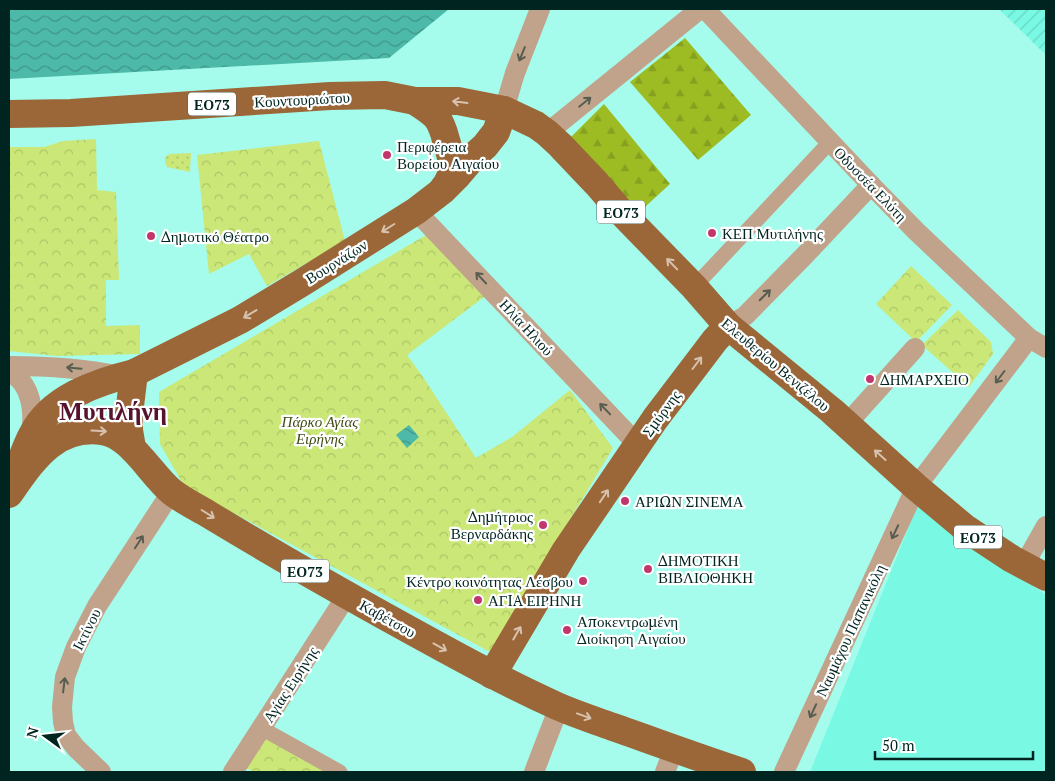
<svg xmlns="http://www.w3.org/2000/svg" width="1055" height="781" font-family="'PT Serif',serif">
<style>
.built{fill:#79f9e4}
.industrial{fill:url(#industrial-furrows)}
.forest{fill:url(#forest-firs)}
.park{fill:url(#park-crowns)}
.garden{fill:url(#garden-dots)}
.water{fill:url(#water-waves)}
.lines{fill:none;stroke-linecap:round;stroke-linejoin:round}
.pedestrian{stroke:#c1a38b;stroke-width:15}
.minor{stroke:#c1a38b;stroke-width:20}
.primary{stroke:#9c6738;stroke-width:28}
.oneway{stroke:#575e50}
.oneway2{stroke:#d7c2af}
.poi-dot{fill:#c1366c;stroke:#fff;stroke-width:2}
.labels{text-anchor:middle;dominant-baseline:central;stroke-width:4.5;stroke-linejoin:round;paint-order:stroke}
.shield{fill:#fff;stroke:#4c6663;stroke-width:1}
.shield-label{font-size:14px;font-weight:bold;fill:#002520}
.street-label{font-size:15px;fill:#002520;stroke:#fff}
.poi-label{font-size:15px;fill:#002520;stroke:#fff;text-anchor:start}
.park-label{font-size:15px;font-style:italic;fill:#3f4c14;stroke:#fff}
.town-label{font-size:25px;font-weight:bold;fill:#56132d;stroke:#fff}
</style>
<defs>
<pattern id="industrial-furrows" width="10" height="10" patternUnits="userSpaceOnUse" patternTransform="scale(1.25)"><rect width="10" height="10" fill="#79f9e4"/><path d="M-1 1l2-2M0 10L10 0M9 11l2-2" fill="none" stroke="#67d5c3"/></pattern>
<pattern id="forest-firs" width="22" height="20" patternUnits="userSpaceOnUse" patternTransform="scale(1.25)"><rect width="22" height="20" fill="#9dbc23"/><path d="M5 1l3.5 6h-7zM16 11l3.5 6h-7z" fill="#85a11f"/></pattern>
<pattern id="park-crowns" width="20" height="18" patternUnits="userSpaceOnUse" patternTransform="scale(1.25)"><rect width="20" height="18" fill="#cae777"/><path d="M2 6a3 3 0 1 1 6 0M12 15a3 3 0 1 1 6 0" fill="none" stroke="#acc667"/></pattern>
<pattern id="garden-dots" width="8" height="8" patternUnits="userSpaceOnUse" patternTransform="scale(1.25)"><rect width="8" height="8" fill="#cae777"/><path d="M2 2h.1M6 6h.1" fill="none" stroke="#acc667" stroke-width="1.8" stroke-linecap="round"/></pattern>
<pattern id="water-waves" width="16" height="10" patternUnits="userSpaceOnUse" patternTransform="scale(1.25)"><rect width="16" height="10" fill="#4db9a8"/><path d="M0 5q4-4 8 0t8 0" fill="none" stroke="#3e9688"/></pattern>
</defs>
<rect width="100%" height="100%" fill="#a5fcec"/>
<path class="built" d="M918,504l128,91v177h-236z"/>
<path class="industrial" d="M999,9h47v46z"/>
<g class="forest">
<path d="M685,38l66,77 -53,45 -68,-78z"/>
<path d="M604,104l66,80 -36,33 -66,-77z"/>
</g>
<g class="park">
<path d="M96,139l1,51 19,2 3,88h-13v46l34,-1v29l-83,2 -48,-5v-204h35l19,-6z"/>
<path d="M319,141l26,100 -78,45 -18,-32 -40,20 -12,-119z"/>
<path d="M426,235l62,59 -81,61 16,22 53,81 36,-21 58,-47 43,58 -123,204 -306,-166 -24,-42 -1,-52z"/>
<path d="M911,266l41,39 -36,37 -40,-38z"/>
<path d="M958,310l33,32 2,12 -24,33 -47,-42z"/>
<path d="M265,735l64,37h-75l-8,-4z"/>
</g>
<path class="garden" d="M191,153l-1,19 -23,-5 -2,-5v-5l5,-3z"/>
<g class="water">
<path d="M9,9h440l-60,49 -380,21z"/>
<path d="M409,425l10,12 -12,11 -11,-13z"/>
</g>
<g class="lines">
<g class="pedestrian">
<path d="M694,287l136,-145"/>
<path d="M261,728l79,44"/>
</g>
<g class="minor">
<path d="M705,9l166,176 45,46 113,107 17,10"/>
<path d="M504,110l11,-37 25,-64"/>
<path d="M547,133l153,-124"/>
<path d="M416,211l222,234"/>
<path d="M728,326l17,-10 60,-61 66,-70"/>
<path d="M9,366c38,0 74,2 111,10"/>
<path d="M9,370c4,4 8,7 12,11 12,15 12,34 11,53"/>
<path d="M846,425l69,-77"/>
<path d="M1024,565l22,-39"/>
<path d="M101,772l-25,-24 -10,-13 -3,-13 -1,-15 3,-30 11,-30 21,-41 75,-115"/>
<path d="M233,772l114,-177"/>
<path d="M534,772l25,-65"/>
<path d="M665,772l9,-23"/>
<path d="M784,772l132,-285 113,-149"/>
</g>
<g class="primary">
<path d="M415,101c7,5 16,10 22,17 5,7 7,14 9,22 6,19 11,32 -3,49"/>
<path d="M9,114l62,-1 259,-17 55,-1 30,6h43l46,9 32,15 11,8 13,12 37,39 24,28 73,75 34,39 104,85 84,76 49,41 47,31 34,18"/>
<path d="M132,448l-3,-18v-16l5,-41"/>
<path d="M17,471c5,-12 9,-25 15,-36 18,-37 65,-53 102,-62l106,-53 63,-38 113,-71 26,-20 16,-16 18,-21 9,-8 11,-14 8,-22"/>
<path d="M9,494c24,-34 46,-69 93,-63 28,3 49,44 70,61 10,8 24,15 36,22 66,40 133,78 200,115 49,27 98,54 149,77 18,8 37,14 56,21 43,15 86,31 129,45"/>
<path d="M492,675l74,-125 89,-131 60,-79 13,-14"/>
</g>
</g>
<defs><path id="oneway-shaft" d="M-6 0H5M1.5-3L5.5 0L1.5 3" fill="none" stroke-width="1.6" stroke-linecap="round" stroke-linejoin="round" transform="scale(1.25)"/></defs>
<g class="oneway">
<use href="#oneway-shaft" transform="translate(522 54) rotate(112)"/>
<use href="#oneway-shaft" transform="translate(585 102) rotate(-39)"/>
<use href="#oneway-shaft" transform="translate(481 278) rotate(-133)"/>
<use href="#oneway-shaft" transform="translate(765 295) rotate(-45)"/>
<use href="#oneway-shaft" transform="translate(74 368) rotate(-175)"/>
<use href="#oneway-shaft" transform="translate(1000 377) rotate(127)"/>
<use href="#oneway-shaft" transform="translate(605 409) rotate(-134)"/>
<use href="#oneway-shaft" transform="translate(895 532) rotate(115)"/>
<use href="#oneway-shaft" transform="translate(139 542) rotate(-57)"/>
<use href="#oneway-shaft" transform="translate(64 685) rotate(-83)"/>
<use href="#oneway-shaft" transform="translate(813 711) rotate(115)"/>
</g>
<g class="oneway2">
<use href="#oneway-shaft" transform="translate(460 102) rotate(-173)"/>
<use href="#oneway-shaft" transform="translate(388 228) rotate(148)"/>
<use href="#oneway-shaft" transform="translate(672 264) rotate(-134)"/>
<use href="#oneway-shaft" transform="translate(250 314) rotate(149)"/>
<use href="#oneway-shaft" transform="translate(697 363) rotate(-53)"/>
<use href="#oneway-shaft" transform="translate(99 431) rotate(3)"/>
<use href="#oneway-shaft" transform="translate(880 455) rotate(-138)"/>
<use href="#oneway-shaft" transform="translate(604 496) rotate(-56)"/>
<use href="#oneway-shaft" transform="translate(208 514) rotate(32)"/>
<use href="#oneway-shaft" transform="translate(517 633) rotate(-60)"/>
<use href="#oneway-shaft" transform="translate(440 647) rotate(29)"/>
<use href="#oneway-shaft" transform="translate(584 716) rotate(20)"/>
</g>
<g class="poi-dot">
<circle cx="387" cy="155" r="5"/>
<circle cx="712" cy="233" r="5"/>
<circle cx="151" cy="236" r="5"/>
<circle cx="870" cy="379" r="5"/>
<circle cx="625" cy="501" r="5"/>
<circle cx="543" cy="525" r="5"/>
<circle cx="648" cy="569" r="5"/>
<circle cx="583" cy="581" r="5"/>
<circle cx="478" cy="600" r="5"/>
<circle cx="567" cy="630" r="5"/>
</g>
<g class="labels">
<g class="shield">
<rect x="188" y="92.5" width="48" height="23" rx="4"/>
<rect x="597" y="200.5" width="48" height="23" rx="4"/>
<rect x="954" y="525.5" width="48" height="23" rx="4"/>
<rect x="281" y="559.5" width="48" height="23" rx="4"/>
</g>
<g class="shield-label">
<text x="212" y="104">ΕΟ73</text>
<text x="621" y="212">ΕΟ73</text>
<text x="978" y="537">ΕΟ73</text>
<text x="305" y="571">ΕΟ73</text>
</g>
<g class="street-label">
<text transform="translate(302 99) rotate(-3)">Κουντουριώτου</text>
<text transform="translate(871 184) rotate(46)">Οδυσσέα Ελύτη</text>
<text transform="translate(336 261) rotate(-32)">Βουρνάζων</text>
<text transform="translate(527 327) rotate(47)">Ηλία Ηλιού</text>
<text transform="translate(776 364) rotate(40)">Ελευθερίου Βενιζέλου</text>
<text transform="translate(661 413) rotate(-54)">Σμύρνης</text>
<text transform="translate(388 618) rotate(29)">Καβέτσου</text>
<text transform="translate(86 629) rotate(-63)">Ικτίνου</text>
<text transform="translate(850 630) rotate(-65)">Ναυμάχου Παπανικόλη</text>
<text transform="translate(290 684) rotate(-57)">Αγίας Ειρήνης</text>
</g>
<g class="poi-label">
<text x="397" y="146">Περιφέρεια<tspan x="397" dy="17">Βορείου Αιγαίου</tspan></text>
<text x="722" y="233">ΚΕΠ Μυτιλήνης</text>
<text x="161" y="236">Δημοτικό Θέατρο</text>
<text x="880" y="379">ΔΗΜΑΡΧΕΙΟ</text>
<text x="635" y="501">ΑΡΙΩΝ ΣΙΝΕΜΑ</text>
<text x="533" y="516" text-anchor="end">Δημήτριος<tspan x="533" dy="17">Βερναρδάκης</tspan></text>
<text x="658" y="560">ΔΗΜΟΤΙΚΗ<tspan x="658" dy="17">ΒΙΒΛΙΟΘΗΚΗ</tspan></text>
<text x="573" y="581" text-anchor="end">Κέντρο κοινότητας Λέσβου</text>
<text x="488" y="600">ΑΓIA ΕΙΡΗΝΗ</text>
<text x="577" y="621">Αποκεντρωμένη<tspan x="577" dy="17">Διοίκηση Αιγαίου</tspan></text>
</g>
<g class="park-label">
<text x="320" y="421">Πάρκο Αγίας<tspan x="320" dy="17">Ειρήνης</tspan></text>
</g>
<g class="town-label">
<text x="113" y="410">Μυτιλήνη</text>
</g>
</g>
<rect width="1055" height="781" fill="none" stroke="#002520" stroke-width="20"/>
<g transform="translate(45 736) rotate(285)" stroke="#ffffff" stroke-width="4" paint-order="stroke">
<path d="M0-4L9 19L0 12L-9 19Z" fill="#002520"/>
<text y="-8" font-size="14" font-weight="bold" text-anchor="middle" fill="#002520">N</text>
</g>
<path d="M875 751v8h158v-8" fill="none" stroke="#002520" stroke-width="2.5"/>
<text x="882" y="751" font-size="15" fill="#002520" stroke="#ffffff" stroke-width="4" paint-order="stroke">50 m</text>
</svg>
